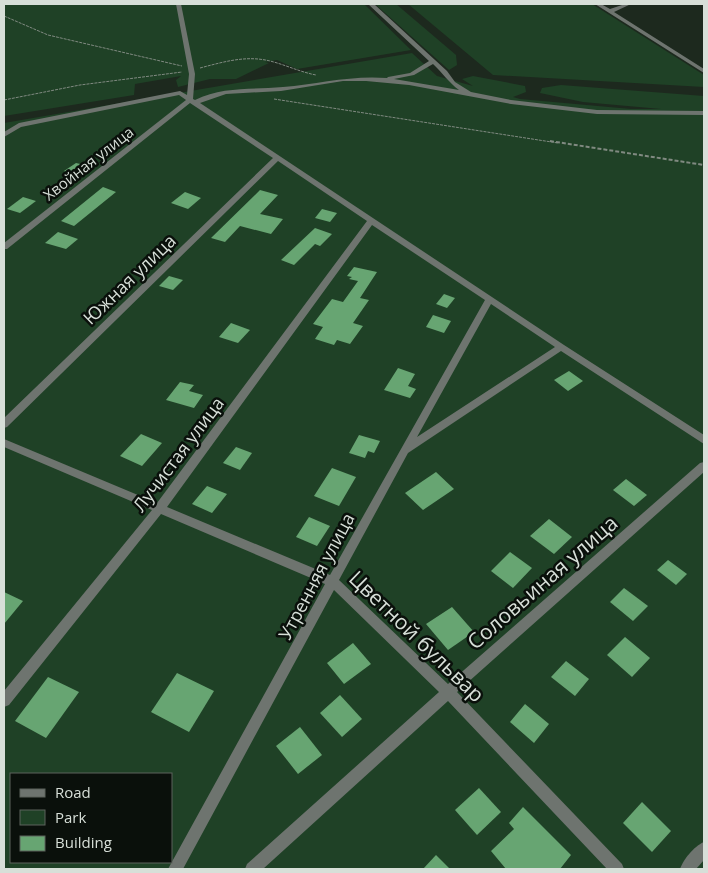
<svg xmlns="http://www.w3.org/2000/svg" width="708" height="873" font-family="'Open Sans',sans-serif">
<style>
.green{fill:#1f4126;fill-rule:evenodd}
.building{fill:#67a572}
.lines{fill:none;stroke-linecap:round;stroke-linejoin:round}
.path-far1{stroke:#808a81;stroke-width:1;stroke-dasharray:3 1;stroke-linecap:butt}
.path{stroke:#808a81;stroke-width:2;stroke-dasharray:4 2;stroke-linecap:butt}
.street{fill:#6e746f;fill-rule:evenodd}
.labels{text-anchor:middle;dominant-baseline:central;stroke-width:5;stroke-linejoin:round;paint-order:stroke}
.far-street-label{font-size:15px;fill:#d7dfd8;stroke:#0a100b}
.street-label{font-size:18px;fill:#d7dfd8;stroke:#0a100b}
.near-street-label{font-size:21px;fill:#d7dfd8;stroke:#0a100b}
</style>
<rect width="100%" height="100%" fill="#1d291e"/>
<g class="green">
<path d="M4,4h360l47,46 -114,19 -20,-9 -12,2 4,1 -33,16h-26l-32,8 -2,-7 5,-4 -46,8 -1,11 -130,21z"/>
<path d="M375,4h21l60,51 1,10 -8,5z"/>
<path d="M408,4h184l112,71v12l-211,-12z"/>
<path d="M412,53l25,23 36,10 -11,-7 11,-3 52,10 1,6 -13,5 7,2 111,10h30l-78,-7 -43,-9 2,-5 19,-3 143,11v773h-700v-746zM11,774h160v88h-160z"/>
</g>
<g class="building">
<path d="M76,163l13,3 -11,9 -14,-4z"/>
<path d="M103,187l13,5 -42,34 -13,-5z"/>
<path d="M260,190l18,5 -18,19 23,5 -12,15 -31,-8 -15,16 -14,-4z"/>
<path d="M185,192l16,6 -13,11 -17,-6z"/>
<path d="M23,197l13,4 -16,12 -13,-4z"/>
<path d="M322,209l15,4 -7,9 -15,-4z"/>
<path d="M315,228l17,6 -12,12 -5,-2 -21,21 -13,-5z"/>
<path d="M58,232l20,7 -12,10 -21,-6z"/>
<path d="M354,267l23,5 -17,26 9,2 -16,23 10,3 -13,18 -13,-4 -3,5 -19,-6 8,-12 -10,-3 19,-25 11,3 15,-21 -9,-2 3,-2 -5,-1z"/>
<path d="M169,276l14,4 -10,10 -14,-4z"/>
<path d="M444,294l11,4 -8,10 -11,-4z"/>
<path d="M433,315l18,6 -7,12 -18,-6z"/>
<path d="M231,323l19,7 -12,13 -19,-6z"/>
<path d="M398,368l17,6 -7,12 8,3 -6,9 -26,-8z"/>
<path d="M569,371l14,10 -15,10 -14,-11z"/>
<path d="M180,382l14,3 -5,6 14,4 -9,13 -28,-8z"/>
<path d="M141,434l21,9 -20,23 -22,-10z"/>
<path d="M359,435l21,6 -6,12 -6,-2 -3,7 -16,-5z"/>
<path d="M236,447l16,6 -12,17 -17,-7z"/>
<path d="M332,468l24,9 -17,29 -25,-10z"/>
<path d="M436,472l18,17 -31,21 -18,-17z"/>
<path d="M626,479l21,16 -13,11 -21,-16z"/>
<path d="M207,486l20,8 -15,19 -20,-9z"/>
<path d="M309,517l21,9 -13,20 -21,-9z"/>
<path d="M549,519l23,18 -18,17 -24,-18z"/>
<path d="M510,552l22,16 -19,20 -22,-17z"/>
<path d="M668,560l19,14 -11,11 -19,-15z"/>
<path d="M624,588l24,18 -15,15 -23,-19z"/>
<path d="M4,592l19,9 -19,23z"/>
<path d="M452,607l22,25 -26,18 -22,-26z"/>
<path d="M625,637l25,21 -18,19 -25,-22z"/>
<path d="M353,643l18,21 -27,20 -17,-21z"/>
<path d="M566,661l23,18 -14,17 -24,-19z"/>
<path d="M177,673l37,18 -25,41 -38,-20z"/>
<path d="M48,677l31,15 -33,46 -31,-17z"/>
<path d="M340,695l22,24 -20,18 -22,-24z"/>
<path d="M525,704l24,20 -15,19 -24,-21z"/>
<path d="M300,727l22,28 -24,19 -22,-28z"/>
<path d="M479,788l22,24 -24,23 -22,-25z"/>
<path d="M642,802l29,29 -19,21 -29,-29z"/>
<path d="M523,807l48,48 -11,14h-54l-15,-18 23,-22 -5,-6z"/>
<path d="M436,855l14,14h-27z"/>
</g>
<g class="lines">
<g class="path-far1">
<path d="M4,16l44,19 134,31"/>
<path d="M200,68c23,-6 46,-13 70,-7 16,4 30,11 46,14"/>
<path d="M274,99l284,44"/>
<path d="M4,100l76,-15 102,-13"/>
</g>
<path class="path" d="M550,141l154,24"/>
<g class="street">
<path d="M176,4h5l14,70 -2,25 2,1c28,-14 58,-10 88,-13 35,-3 68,-12 104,-9l1,-1 22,-4 19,-12 -61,-57h6l73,67 8,11 16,10 40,8 86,10 107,1v4l-107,-1 -86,-10 -102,-19 -43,-4h-23l-62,10 -55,3 -26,9 364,242 140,90v9l-143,-93 -153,102 -69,127 109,104 252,-221 4,-1v10l-247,220 165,172 2,5h-17l-159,-168 -185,168h-18l2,-5 192,-172 -105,-102 -151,279h-15l157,-285 -164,-70 -152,191 -5,2v-16l148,-181 -148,-63v-8l153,64 210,-282 -89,-60 -271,266 -3,1v-10l269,-260 -83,-55 -183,146h-3v-6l182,-143 -7,-5 -158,32 -17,10v-5l15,-9 161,-32 7,4 2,-21zM433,64c9,8 16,19 26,26l-65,-11 20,-4zM372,225l113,75 -155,275 -163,-68zM491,304l64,43 -138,90z"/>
<path d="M595,4h6l9,5 15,-5h6l-17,8 90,57v4z"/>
<path d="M704,842v18l-8,9h-16c3,-9 14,-23 24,-27z"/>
</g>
</g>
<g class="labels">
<g class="far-street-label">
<text transform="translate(88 163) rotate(-38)">Хвойная улица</text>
</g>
<g class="street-label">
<text transform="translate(129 279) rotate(-44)">Южная улица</text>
<text transform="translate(178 454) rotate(-53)">Лучистая улица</text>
<text transform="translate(316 576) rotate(-62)">Утренняя улица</text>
</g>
<g class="near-street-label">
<text transform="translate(542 582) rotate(-41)">Соловьиная улица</text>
<text transform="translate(417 636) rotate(44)">Цветной бульвар</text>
</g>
</g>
<rect width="708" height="873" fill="none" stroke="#d7dfd8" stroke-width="10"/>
<rect x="10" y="773" width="162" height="90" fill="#0a100b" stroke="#5c635d"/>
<rect x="20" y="789" width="25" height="8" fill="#6e746f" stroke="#5c635d"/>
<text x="55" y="798" font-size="15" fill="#d7dfd8">Road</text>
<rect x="20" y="810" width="25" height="15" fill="#1f4126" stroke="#5c635d"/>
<text x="55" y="823" font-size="15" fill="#d7dfd8">Park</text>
<rect x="20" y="836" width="25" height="15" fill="#67a572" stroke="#5c635d"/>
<text x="55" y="848" font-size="15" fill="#d7dfd8">Building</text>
</svg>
